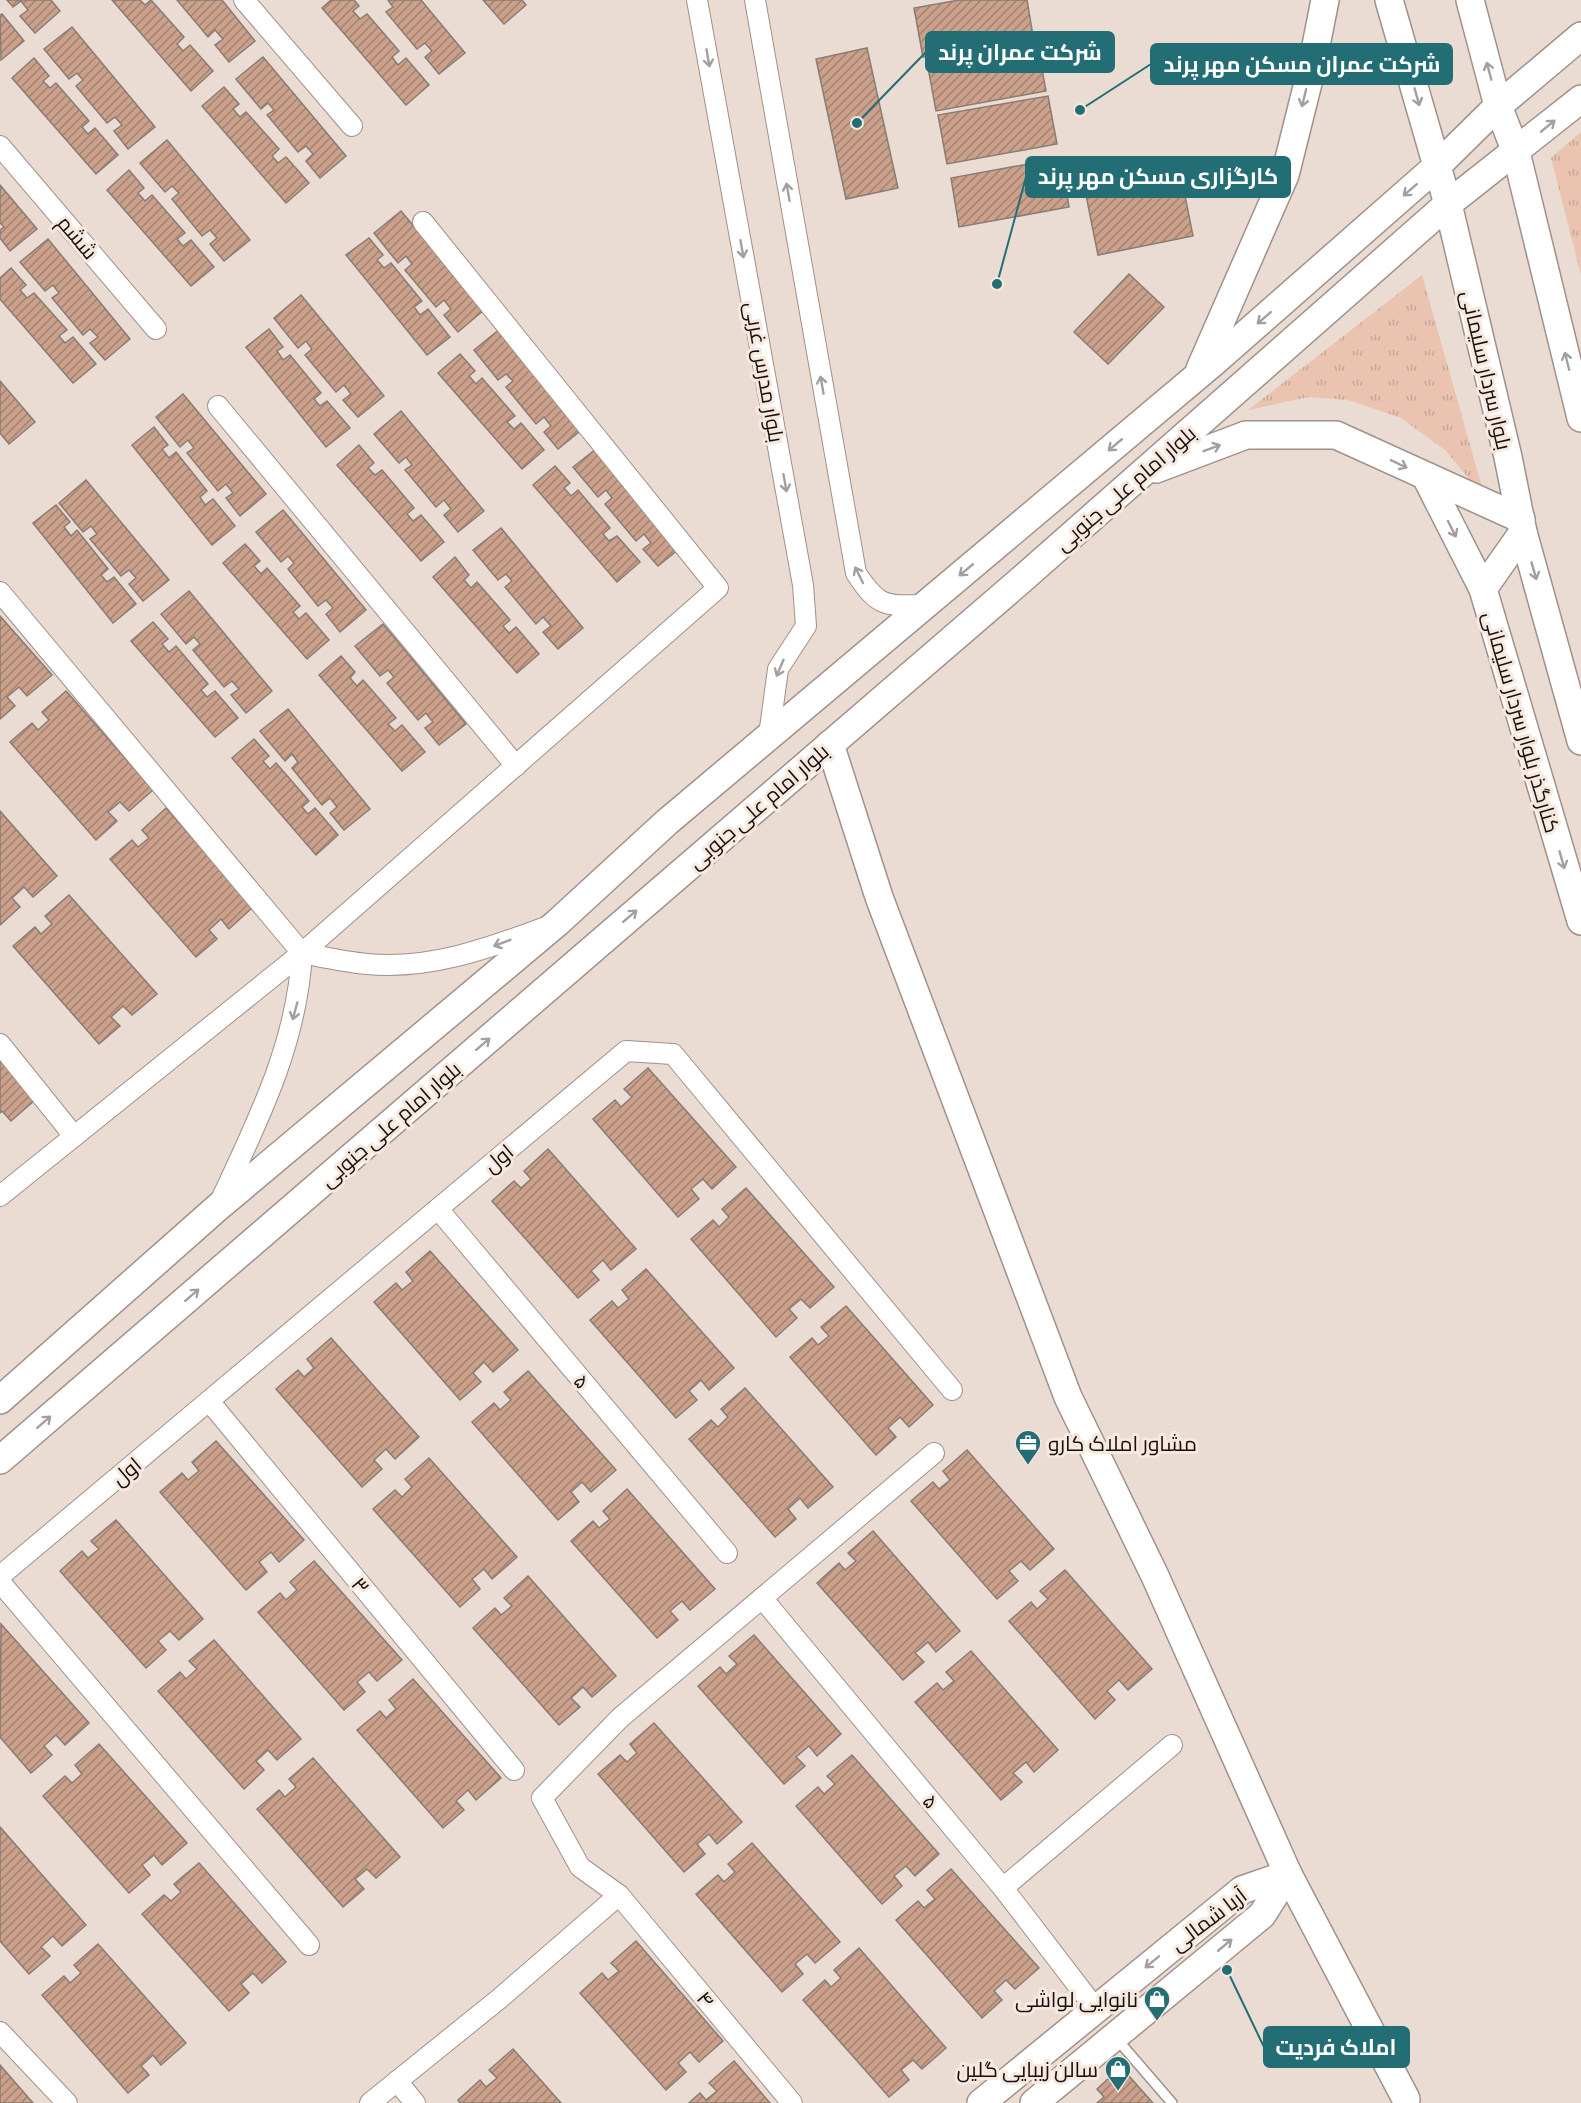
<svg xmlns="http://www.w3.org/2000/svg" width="1581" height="2103" font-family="Manrope,Cairo,sans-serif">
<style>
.grass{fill:url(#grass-tufts)}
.building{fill:url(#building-hatch);stroke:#897c74;stroke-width:1.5}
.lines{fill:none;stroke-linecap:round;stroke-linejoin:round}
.lane-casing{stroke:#a0918a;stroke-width:12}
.street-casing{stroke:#a0918a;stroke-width:22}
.secondary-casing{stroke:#a0918a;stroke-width:30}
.lane{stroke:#fff;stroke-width:9}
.street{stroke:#fff;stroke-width:20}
.secondary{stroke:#fff;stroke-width:27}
.oneway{stroke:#a2a09f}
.labels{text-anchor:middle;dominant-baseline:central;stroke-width:6;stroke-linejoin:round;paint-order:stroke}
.street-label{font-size:21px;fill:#16110f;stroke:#f7e8e0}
.poi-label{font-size:21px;fill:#16110f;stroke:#f7e8e0;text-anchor:end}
.leader{fill:none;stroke:#236e74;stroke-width:2}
.callout-dot{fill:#236e74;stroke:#f7e8e0;stroke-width:2}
.callout{fill:#236e74;stroke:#236e74;stroke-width:2}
.callout-label{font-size:22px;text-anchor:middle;font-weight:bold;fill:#fff}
</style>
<defs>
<pattern id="grass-tufts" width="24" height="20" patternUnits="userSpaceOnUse" patternTransform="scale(1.5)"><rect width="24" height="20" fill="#eac4b0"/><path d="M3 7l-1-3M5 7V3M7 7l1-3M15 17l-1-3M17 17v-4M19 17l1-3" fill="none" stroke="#c8a796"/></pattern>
<pattern id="building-hatch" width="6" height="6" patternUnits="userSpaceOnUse" patternTransform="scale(1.5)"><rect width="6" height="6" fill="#cba18b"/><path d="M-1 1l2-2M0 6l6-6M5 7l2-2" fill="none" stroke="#a48270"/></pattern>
</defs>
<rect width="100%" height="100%" fill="#eadbd3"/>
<g class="grass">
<path d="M1581,132v143l-30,-117z"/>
<path d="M1422,275l63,223 -40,-48 -44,-32 -53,-18 -39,-3 -61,13z"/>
</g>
<g class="building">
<path d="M7,0h44l9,11 -25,22 -15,-17 8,-6 -7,-9 -8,6z"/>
<path d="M112,0h28l5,5 6,-5 33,37 -7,7 6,7 7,-6 23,26 -22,20z"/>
<path d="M177,0h45l33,41 -26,21 -14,-17 8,-6 -8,-9 -7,7z"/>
<path d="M331,0h23l5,6 -6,5 7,8 7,-5 32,37 -7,6 6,8 8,-7 23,27 -23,20 -84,-97z"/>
<path d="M388,0h33l44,53 -26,21 -14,-17 7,-6 -7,-8 -8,6 -31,-37 7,-5z"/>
<path d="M483,0h39l4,5 -22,19z"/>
<path d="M959,0h68l6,36 -110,21 -9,-49z"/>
<path d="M2,14l22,27 -23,19 -1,-45z"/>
<path d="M72,27l83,100 -27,22 -14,-18 8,-6 -7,-8 -8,6 -31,-37 7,-6 -6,-7 -8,6 -25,-30z"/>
<path d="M1037,42l9,49 -110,20 -9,-49z"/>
<path d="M867,48l31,140 -52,11 -30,-140z"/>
<path d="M263,57l83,99 -26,22 -14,-17 7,-7 -7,-8 -8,6 -31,-37 7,-5 -6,-7 -7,6 -25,-30z"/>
<path d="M34,58l15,18 -6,5 7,7 6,-5 33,38 -7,6 6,7 7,-6 23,27 -22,19 -84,-96z"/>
<path d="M224,87l15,17 -6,5 7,8 6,-5 33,37 -7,7 6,7 8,-6 23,26 -23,20 -84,-97z"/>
<path d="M1048,96l9,48 -110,20 -9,-49z"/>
<path d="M167,140l83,100 -26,21 -14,-17 7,-6 -7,-8 -8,6 -30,-37 7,-6 -7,-7 -7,6 -25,-29z"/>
<path d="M1061,158l8,49 -110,20 -8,-49z"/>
<path d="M1178,161l15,75 -95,19 -15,-75z"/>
<path d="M129,170l15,18 -6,5 7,8 7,-6 33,38 -8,6 6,7 8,-6 23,27 -23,19 -84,-96z"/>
<path d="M0,185l37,44 -27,22 -10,-13v-8l4,-3 -4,-4z"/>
<path d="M401,211l83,99 -26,22 -14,-17 7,-6 -7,-9 -8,7 -31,-37 7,-6 -6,-8 -8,7 -24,-30z"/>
<path d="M369,238l14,17 -6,5 7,8 7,-5 31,38 -8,6 6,8 8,-6 22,28 -23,18 -81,-100z"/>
<path d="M48,239l82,100 -25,21 -15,-17 8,-6 -8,-8 -7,6 -31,-37 7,-5 -6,-8 -8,6 -25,-29z"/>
<path d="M11,268l15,17 -6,5 7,8 7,-5 33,37 -8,6 6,7 8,-6 23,27 -23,19 -73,-84v-21z"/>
<path d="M1129,274l35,33 -56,57 -34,-32z"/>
<path d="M301,295l83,101 -26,21 -15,-17 8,-6 -7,-9 -8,7 -31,-37 7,-6 -6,-8 -8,7 -24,-30z"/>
<path d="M501,328l83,100 -26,21 -14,-17 7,-6 -7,-9 -8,7 -30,-37 7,-6 -7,-7 -8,6 -24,-30z"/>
<path d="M269,329l14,18 -6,4 6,9 7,-5 31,38 -7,6 6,7 7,-5 23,27 -24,19 -80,-100z"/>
<path d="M460,354l15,17 -6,5 7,8 6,-6 33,38 -8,6 7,7 7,-6 23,27 -22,19 -84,-96z"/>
<path d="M0,381l35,41 -26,22 -9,-11z"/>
<path d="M183,394l83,100 -26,22 -14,-18 7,-5 -7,-9 -8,7 -31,-38 7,-5 -6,-8 -8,7 -24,-30z"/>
<path d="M401,411l83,100 -26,21 -14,-17 7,-6 -7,-9 -8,7 -31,-37 7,-5 -6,-8 -7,6 -25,-29z"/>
<path d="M154,427l14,18 -6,4 7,9 7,-6 31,39 -7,6 5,8 8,-6 22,27 -23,19 -80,-100z"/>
<path d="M359,445l15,18 -6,5 7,7 7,-5 32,38 -7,6 6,7 8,-6 23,27 -23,19 -84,-96z"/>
<path d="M601,445l83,100 -26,21 -15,-17 8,-6 -7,-9 -8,7 -31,-37 7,-6 -6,-8 -8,7 -25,-30z"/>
<path d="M555,466l15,17 -6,5 7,8 7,-6 32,38 -7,6 6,7 8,-5 23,26 -23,20 -84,-97z"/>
<path d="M86,480l83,100 -26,21 -14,-17 7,-6 -7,-8 -8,6 -31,-37 7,-5 -6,-8 -8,6 -24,-29z"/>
<path d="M56,505l14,17 -6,5 7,9 6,-6 31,39 -7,6 6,7 7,-5 22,27 -23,19 -80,-100z"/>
<path d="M283,510l83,100 -26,22 -14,-18 7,-6 -7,-8 -8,6 -30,-37 6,-6 -6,-7 -7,6 -25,-30z"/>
<path d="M501,528l82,100 -25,21 -15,-17 8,-6 -8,-9 -7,7 -31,-37 7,-6 -6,-7 -8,6 -25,-30z"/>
<path d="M245,544l15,17 -6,5 7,8 6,-6 33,38 -7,6 6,7 7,-6 23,27 -22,19 -84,-96z"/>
<path d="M455,557l14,18 -5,5 7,8 6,-6 33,38 -7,6 6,7 7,-6 23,27 -22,19 -84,-96z"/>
<path d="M189,591l83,100 -26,22 -15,-18 8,-6 -7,-8 -8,6 -31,-37 7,-6 -6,-7 -8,7 -25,-30z"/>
<path d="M0,616l52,59 -25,21 -8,-9 -12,10 8,9 -15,13z"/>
<path d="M153,622l15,17 -6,5 7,8 7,-6 32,38 -7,6 6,7 8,-6 23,27 -23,19 -84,-96z"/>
<path d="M383,624l83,100 -27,21 -14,-17 8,-6 -7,-9 -8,7 -31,-37 7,-6 -6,-7 -8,6 -25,-30z"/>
<path d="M341,656l14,16 -5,6 7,8 6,-6 33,38 -8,6 7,7 7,-6 23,27 -23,19 -83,-96z"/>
<path d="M66,691l87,99 -24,21 -9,-9 -12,10 9,9 -21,19 -86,-98 22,-19 6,7 11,-10 -7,-8z"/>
<path d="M288,709l82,100 -26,21 -14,-17 7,-6 -7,-9 -8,7 -30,-37 6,-6 -6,-8 -7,7 -25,-30z"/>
<path d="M254,739l15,17 -6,5 7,8 6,-6 33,38 -7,6 6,7 7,-6 23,27 -22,20 -84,-97z"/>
<path d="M166,808l87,99 -24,22 -8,-10 -12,11 8,9 -21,18 -86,-98 22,-19 6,7 11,-9 -7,-8z"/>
<path d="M0,811l57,65 -24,21 -9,-10 -12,11 8,9 -20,18z"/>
<path d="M69,895l88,99 -25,21 -9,-9 -12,11 9,9 -21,18 -86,-98 22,-19 6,7 11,-10 -7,-8z"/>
<path d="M0,1060l35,40 -24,21 -9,-10 -2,2z"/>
<path d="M648,1068l88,99 -24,22 -9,-10 -12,10 8,10 -21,18 -85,-98 22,-19 6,7 11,-10 -8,-8z"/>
<path d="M548,1149l88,100 -25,21 -8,-10 -12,11 8,9 -21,18 -86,-97 22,-20 7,7 10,-9 -7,-8z"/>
<path d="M746,1188l88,99 -24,21 -9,-9 -12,10 8,9 -21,19 -85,-98 22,-19 6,7 10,-10 -7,-8z"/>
<path d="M430,1251l88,99 -25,22 -9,-10 -11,11 8,9 -21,18 -86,-98 22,-19 6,7 11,-9 -7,-9z"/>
<path d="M646,1269l88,99 -25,22 -8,-10 -12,11 8,9 -21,18 -86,-98 22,-19 6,7 11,-9 -7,-9z"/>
<path d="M846,1306l87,99 -24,22 -9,-10 -12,11 8,9 -20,18 -86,-98 22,-19 6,7 11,-9 -8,-9z"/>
<path d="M331,1338l88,99 -24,22 -9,-10 -12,11 8,9 -20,18 -86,-98 22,-19 6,7 10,-9 -7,-9z"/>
<path d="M528,1371l88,99 -25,22 -9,-10 -11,10 8,10 -21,18 -86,-98 22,-19 6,7 11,-10 -7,-8z"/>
<path d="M745,1388l88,99 -25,21 -8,-10 -12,11 8,10 -21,18 -86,-98 22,-19 7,7 10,-10 -7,-8z"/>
<path d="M216,1441l88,99 -25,22 -8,-10 -12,10 8,10 -21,18 -86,-98 22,-19 6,7 11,-9 -7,-9z"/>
<path d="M967,1450l87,99 -24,21 -9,-9 -12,10 9,10 -21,18 -86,-98 22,-19 6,7 11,-9 -7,-9z"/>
<path d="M429,1458l88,99 -25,22 -8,-10 -12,10 8,10 -20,18 -87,-98 22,-19 7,7 10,-10 -7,-8z"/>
<path d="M627,1489l88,100 -25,21 -8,-9 -12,10 8,9 -21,18 -86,-97 22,-20 6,7 11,-9 -7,-8z"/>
<path d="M116,1520l87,99 -24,21 -9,-9 -12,10 8,9 -20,18 -86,-97 22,-20 6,7 11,-9 -8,-8z"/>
<path d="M873,1531l87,100 -24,21 -8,-10 -13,11 9,9 -21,18 -86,-97 22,-20 6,7 11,-9 -8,-8z"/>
<path d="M314,1561l88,99 -25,21 -8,-9 -12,10 8,10 -21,18 -86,-98 22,-19 6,7 11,-10 -7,-8z"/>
<path d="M1065,1570l87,99 -24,21 -9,-10 -12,11 8,9 -20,19 -86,-98 22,-19 6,7 11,-10 -8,-8z"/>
<path d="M528,1576l88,100 -24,21 -9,-10 -12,11 9,9 -21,18 -86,-97 22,-20 6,7 11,-9 -8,-8z"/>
<path d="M1,1624l88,99 -24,22 -9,-10 -12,11 8,9 -21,18 -31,-36z"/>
<path d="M754,1635l87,99 -24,22 -8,-10 -13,11 9,9 -21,18 -86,-98 22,-19 6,7 11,-10 -8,-8z"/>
<path d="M214,1640l87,99 -24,21 -9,-10 -12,11 8,9 -20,19 -86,-98 22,-19 6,7 11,-10 -8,-8z"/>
<path d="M971,1651l87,99 -24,22 -8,-10 -13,11 9,9 -21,18 -86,-98 22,-19 6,7 11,-9 -8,-9z"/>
<path d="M413,1679l88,99 -25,22 -8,-10 -12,11 8,9 -21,18 -86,-98 23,-19 6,7 10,-9 -7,-9z"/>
<path d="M654,1723l88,99 -25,22 -8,-10 -12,10 8,10 -21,18 -86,-98 22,-19 7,7 10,-9 -7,-9z"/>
<path d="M99,1744l88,99 -25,22 -8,-10 -12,10 8,10 -21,18 -86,-97 22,-20 7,7 10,-9 -7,-9z"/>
<path d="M852,1755l87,99 -24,22 -9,-10 -12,10 8,10 -20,18 -86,-98 22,-19 6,7 11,-10 -8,-8z"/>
<path d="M313,1758l87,99 -24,21 -9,-9 -12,10 9,10 -21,18 -86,-98 22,-19 6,7 11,-10 -7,-8z"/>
<path d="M0,1827l86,98 -24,21 -9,-10 -12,11 9,9 -21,18 -29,-33z"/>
<path d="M752,1843l88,99 -25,21 -8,-9 -12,10 8,10 -21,18 -86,-98 22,-19 6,7 11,-10 -7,-8z"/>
<path d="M199,1863l87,99 -24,21 -9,-10 -12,11 8,9 -20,18 -87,-97 22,-19 7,6 10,-9 -7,-8z"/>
<path d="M951,1869l88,99 -24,21 -9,-9 -12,11 8,9 -20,18 -86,-98 22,-19 6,7 11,-9 -8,-9z"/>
<path d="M636,1941l87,100 -24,21 -9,-10 -12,11 8,9 -20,18 -86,-97 22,-20 6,7 11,-9 -8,-8z"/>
<path d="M98,1944l88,99 -25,22 -8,-10 -12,11 8,9 -21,18 -86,-98 22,-19 6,7 11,-10 -7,-8z"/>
<path d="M859,1948l87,100 -24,21 -9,-9 -12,10 8,10 -20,17 -86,-97 22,-20 6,7 10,-9 -7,-8z"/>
<path d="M513,2049l48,54h-101l-2,-3 22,-20 6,7 11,-9 -8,-8z"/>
<path d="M734,2061l36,42h-81l11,-10 6,7 11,-9 -8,-8z"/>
<path d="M0,2065l33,38h-33z"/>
<path d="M1121,2067l32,36h-56l7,-6 -7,-8z"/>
</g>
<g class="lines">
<g class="lane-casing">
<path id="lane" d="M1116,2038l56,65"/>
</g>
<g class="street-casing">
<g id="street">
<path d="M244,0l108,126"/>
<path d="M697,0l106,585 3,41 -28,43 -9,67"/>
<path d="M755,0l101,573c22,34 29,33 68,32"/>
<path d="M0,146l156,183"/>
<path d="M218,406l298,360"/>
<path d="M0,592l302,361c21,4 43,9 65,11 61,6 120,-15 176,-36"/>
<path d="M0,1044l74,92"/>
<path d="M0,1196l302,-243 416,-365 -295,-366"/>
<path d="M220,1202c38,-82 77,-158 82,-249"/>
<path d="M438,1209l289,344"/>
<path d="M209,1401l305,369"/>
<path d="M0,1576l626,-525 47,3 279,336"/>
<path d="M0,1582l309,363"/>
<path d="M762,1598l241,290 92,120"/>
<path d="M1003,1888l169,-143"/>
<path d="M619,1895l173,208"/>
<path d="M0,2032l67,71"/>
<path d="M397,2081l18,22"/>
<path d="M370,2103l129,-104 120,-104 -39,-28 -38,-69 78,-80 314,-265"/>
</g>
</g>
<g class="secondary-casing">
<g id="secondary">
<path d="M1389,0l59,204 60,253 15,75 58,209"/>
<path d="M1470,0l28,106 18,46 65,266"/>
<path d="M1200,369l85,-194 26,-104 14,-71"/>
<path d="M1156,469l90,-34h90l185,84"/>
<path d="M1426,477l57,112"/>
<path d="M1523,532l-40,57 98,332"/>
<path d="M830,744l49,153 189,500 87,179 133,298 118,225"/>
<path d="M0,1400l217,-192 340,-285 110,-101 547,-460 222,-195 62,-61 83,-70"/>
<path d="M0,1460l1021,-880 427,-376 133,-105"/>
<path d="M981,2103l261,-213 46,-16"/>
<path d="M1034,2103l228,-188 26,-41"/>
</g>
</g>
<use href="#lane" class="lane"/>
<use href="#street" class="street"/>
<use href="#secondary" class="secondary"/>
</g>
<defs><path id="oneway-shaft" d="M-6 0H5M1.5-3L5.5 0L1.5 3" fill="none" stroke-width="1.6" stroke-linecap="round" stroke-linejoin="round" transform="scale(1.5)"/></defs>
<g class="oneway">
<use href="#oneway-shaft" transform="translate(708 58) rotate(80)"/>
<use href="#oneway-shaft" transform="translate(1489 71) rotate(-105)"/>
<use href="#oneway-shaft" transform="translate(1417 97) rotate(74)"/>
<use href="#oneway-shaft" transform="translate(1304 98) rotate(104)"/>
<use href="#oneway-shaft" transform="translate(1548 126) rotate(-39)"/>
<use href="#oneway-shaft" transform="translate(1410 190) rotate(139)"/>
<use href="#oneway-shaft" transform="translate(788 192) rotate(-100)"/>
<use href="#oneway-shaft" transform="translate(742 249) rotate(80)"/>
<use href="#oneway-shaft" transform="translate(1264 318) rotate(139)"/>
<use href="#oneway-shaft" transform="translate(1567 361) rotate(-104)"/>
<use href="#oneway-shaft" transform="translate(822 385) rotate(-100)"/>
<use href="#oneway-shaft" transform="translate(1115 445) rotate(140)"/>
<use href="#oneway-shaft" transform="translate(1212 448) rotate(-21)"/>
<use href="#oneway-shaft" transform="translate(1399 464) rotate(26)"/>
<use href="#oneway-shaft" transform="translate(785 483) rotate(80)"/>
<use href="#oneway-shaft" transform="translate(1452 529) rotate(63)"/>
<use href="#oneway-shaft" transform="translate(966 570) rotate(140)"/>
<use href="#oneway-shaft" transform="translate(1534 571) rotate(74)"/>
<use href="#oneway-shaft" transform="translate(859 575) rotate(-116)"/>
<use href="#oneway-shaft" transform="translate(780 668) rotate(113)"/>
<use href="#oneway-shaft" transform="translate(1562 860) rotate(74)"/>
<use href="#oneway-shaft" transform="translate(630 916) rotate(-41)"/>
<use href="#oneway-shaft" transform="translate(502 943) rotate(159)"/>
<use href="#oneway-shaft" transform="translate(295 1011) rotate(105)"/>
<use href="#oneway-shaft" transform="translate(483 1044) rotate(-41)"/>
<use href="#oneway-shaft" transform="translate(192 1295) rotate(-41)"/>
<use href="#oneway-shaft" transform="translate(44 1422) rotate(-41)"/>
<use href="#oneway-shaft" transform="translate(1225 1945) rotate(-40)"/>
<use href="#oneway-shaft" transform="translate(1152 1962) rotate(141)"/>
</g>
<defs>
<g id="office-pin" transform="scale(1.35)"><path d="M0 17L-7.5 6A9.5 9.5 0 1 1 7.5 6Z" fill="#236e74" stroke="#f7e8e0"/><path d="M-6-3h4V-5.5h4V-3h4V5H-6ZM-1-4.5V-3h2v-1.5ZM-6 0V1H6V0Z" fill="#fff"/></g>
<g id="shop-pin" transform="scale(1.35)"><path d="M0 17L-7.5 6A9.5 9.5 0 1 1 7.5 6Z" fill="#236e74" stroke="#f7e8e0"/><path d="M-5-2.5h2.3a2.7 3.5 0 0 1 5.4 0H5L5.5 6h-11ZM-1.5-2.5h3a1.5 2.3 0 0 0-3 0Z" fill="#fff"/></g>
</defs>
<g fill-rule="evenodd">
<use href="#office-pin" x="1028" y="1443"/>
<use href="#shop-pin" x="1157" y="1999"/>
<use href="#shop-pin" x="1118" y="2069"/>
</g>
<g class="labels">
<g class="street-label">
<text transform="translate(78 237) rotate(50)">ششم</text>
<text transform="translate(1487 370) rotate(77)">بلوار سردار سلیمانی</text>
<text transform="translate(765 372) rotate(80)">بلوار مدرس غربی</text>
<text transform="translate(1125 488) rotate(-41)">بلوار امام علی جنوبی</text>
<text transform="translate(1522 722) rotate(74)">کنارگذر بلوار سردار سلیمانی</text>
<text transform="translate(758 806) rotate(-41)">بلوار امام علی جنوبی</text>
<text transform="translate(390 1124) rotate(-41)">بلوار امام علی جنوبی</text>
<text transform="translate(498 1158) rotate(-40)">اول</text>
<text transform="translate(582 1381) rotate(50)">۵</text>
<text transform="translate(126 1471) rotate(-40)">اول</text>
<text transform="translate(361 1585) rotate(50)">۳</text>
<text transform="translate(931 1801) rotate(50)">۵</text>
<text transform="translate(1208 1919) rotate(-37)">آریا شمالی</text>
<text transform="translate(706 1999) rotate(50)">۴</text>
</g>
<g class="poi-label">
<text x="1048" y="1443" text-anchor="start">مشاور املاک کارو</text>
<text x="1138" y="1999">نانوایی لواشی</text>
<text x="1098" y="2069">سالن زیبایی گلین</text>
</g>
</g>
<path class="leader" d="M857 123L926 52M1080 110L1151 64M997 284L1026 177M1227 1970L1264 2047"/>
<g class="callout-dot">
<circle cx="857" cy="123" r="6"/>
<circle cx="1080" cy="110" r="6"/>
<circle cx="997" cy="284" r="6"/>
<circle cx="1227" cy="1970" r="6"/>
</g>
<g class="callout">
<rect x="926" y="32" width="188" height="40" rx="6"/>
<rect x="1151" y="44" width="301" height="40" rx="6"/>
<rect x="1026" y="157" width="264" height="40" rx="6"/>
<rect x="1264" y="2027" width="145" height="40" rx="6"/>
</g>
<g class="callout-label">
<text x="1020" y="60">شرکت عمران پرند</text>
<text x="1302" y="72">شرکت عمران مسکن مهر پرند</text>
<text x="1158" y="184">کارگزاری مسکن مهر پرند</text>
<text x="1336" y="2055">املاک فردیت</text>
</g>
</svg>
